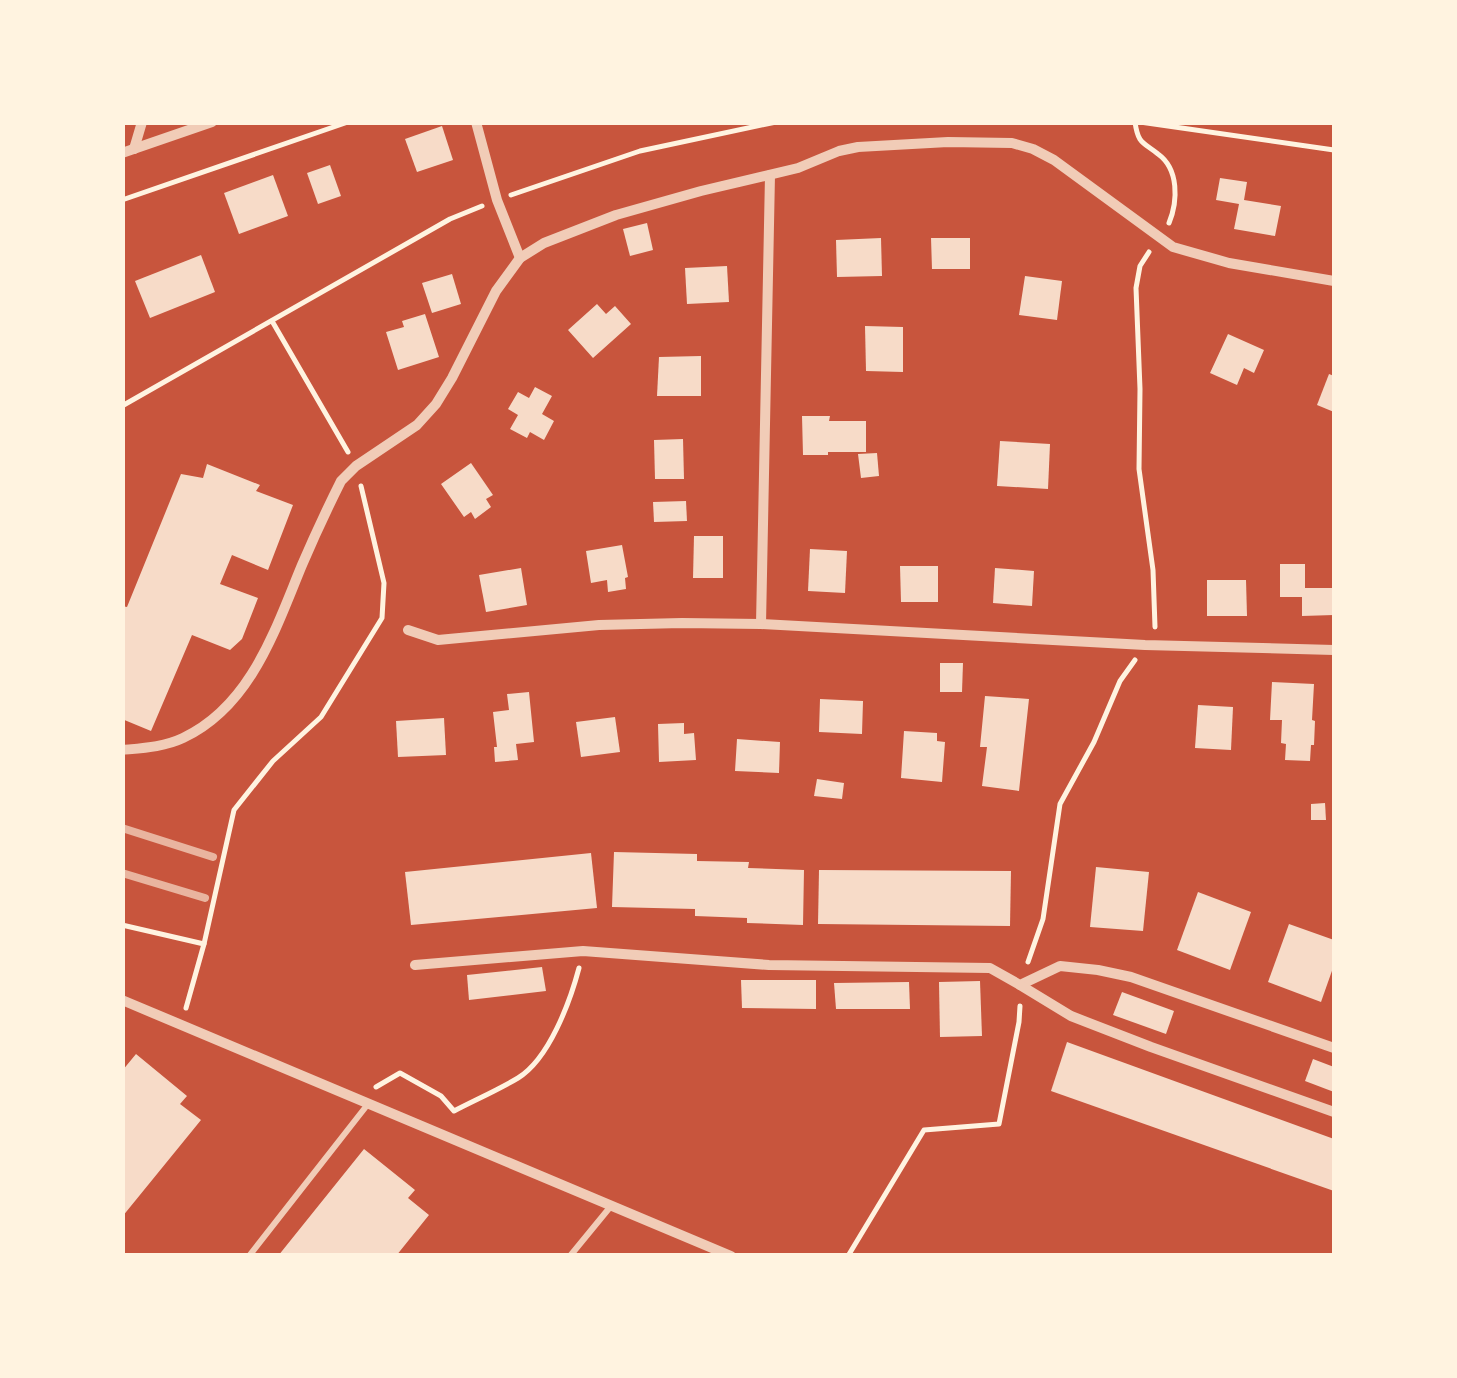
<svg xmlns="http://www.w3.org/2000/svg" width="1457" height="1378" font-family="'Fira Sans Condensed',sans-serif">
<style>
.building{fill:#f7dbc8}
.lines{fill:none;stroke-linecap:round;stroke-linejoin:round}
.path{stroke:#fff3e0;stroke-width:5}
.service{stroke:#f1ccb7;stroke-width:6}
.minor{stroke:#f1ccb7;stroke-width:10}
.rail{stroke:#e9b49f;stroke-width:8}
</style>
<rect width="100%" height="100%" fill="#c8553d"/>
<g class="building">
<path d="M442,126l11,34 -36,12 -12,-33z"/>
<path d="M330,165l11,31 -23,8 -11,-31z"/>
<path d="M273,175l15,41 -49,18 -15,-41z"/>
<path d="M1220,178l27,4 -3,18 37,6 -6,30 -41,-7 5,-25 -23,-4z"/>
<path d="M647,223l6,27 -23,6 -7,-27z"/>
<path d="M881,238l1,38 -45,1 -1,-37z"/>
<path d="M931,238h39v31h-38z"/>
<path d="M201,255l14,37 -65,26 -15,-37z"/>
<path d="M727,266l2,36 -42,2 -2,-36z"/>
<path d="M452,274l9,30 -29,9 -10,-30z"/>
<path d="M1025,276l37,5 -5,39 -38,-5z"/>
<path d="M597,304l9,10 9,-8 16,18 -38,34 -25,-28z"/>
<path d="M425,314l14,43 -41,13 -12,-38 18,-5 -2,-6z"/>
<path d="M865,326l38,1v45l-37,-1z"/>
<path d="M1228,334l36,16 -10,23 -10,-5 -7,17 -27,-12z"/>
<path d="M701,356v40h-44l2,-39z"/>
<path d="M1329,374l5,2v36l-17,-7z"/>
<path d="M535,387l17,9 -10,18 12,7 -10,19 -14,-8 -3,6 -17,-9 8,-14 -10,-6 10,-17 11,6z"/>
<path d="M802,416h28l-1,5h37v31h-38v3h-25z"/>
<path d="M683,439l1,40h-29l-1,-39z"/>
<path d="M1000,441l50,3 -2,45 -51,-3z"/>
<path d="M877,453l2,23 -18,2 -3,-24z"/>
<path d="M471,463l22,32 -7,4 5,8 -16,12 -4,-7 -7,5 -23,-33z"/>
<path d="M207,464l53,21 -4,6 37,14 -25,65 -36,-15 -12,29 38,14 -16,41 -12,11 -38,-15 -41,96 -29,-12v-113l5,1 54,-133 22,4z"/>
<path d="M686,501l1,20 -33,1 -1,-20z"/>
<path d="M694,536h29v42h-30z"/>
<path d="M622,545l6,32 -3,1 1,11 -18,3 -1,-12 -16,3 -5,-32z"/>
<path d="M810,549l37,2 -2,42 -37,-2z"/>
<path d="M1280,564h25v24h29v27l-32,1v-19h-22z"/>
<path d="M900,566h38v36h-37z"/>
<path d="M521,568l6,37 -41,7 -7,-37z"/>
<path d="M995,568l39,3 -2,35 -39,-3z"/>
<path d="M1207,580h39l1,36h-40z"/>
<path d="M940,663h23l-1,29h-22z"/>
<path d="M1272,682l42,2 -2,36 3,1 -1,24h-3l-1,16 -25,-1 1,-16 -5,-1 1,-23h-12z"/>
<path d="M529,692l5,50 -18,2 2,16 -23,2 -1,-15h3l-4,-35 16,-2 -2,-16z"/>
<path d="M985,696l44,3 -10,92 -37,-5 5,-39h-7z"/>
<path d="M820,699l43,2 -1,33 -43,-2z"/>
<path d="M1198,705l35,2 -2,43 -36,-2z"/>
<path d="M615,717l5,35 -39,5 -5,-35z"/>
<path d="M444,718l2,37 -48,2 -2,-36z"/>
<path d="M684,723v11l10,-1 2,27 -37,2 -1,-38z"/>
<path d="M904,731l33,2v8l8,1 -3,40 -41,-4z"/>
<path d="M737,739l43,3 -1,31 -44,-2z"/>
<path d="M817,779l27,4 -2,16 -28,-3z"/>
<path d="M1325,803l1,17h-15v-16z"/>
<path d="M614,852l83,2v7l52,1 -1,6 56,2 -1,55 -56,-2v-5l-52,-2v-7l-83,-2z"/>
<path d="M591,853l6,55 -186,17 -6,-53z"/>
<path d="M1096,867l53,5 -6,59 -53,-4z"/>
<path d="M819,870l192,1 -1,55 -192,-2z"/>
<path d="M1198,892l53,20 -21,58 -53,-20z"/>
<path d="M1289,924l45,16v25l-13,37 -53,-20z"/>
<path d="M542,967l4,24 -77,9 -2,-25z"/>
<path d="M741,980h75v29l-74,-1z"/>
<path d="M980,981l2,55 -42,1 -1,-55z"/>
<path d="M909,982l1,27h-74l-2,-26z"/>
<path d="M1122,992l52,19 -8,23 -53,-19z"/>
<path d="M1067,1042l267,97v52l-283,-100z"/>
<path d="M136,1054l51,42 -7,8 21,16 -79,97v-146z"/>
<path d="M1313,1059l21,8v25l-29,-11z"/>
<path d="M364,1149l51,41 -7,8 21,17 -33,41h-118z"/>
</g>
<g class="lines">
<g class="path">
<path d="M1135,122c3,22 8,20 23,32 21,15 20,47 11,69"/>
<path d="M1140,122l194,28"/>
<path d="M511,195l129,-44 136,-29"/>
<path d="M122,200l226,-78"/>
<path d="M1149,252l-9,14 -4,22 4,101 -1,80 14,101 2,57"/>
<path d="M272,321l76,131"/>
<path d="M122,406l328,-187 32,-13"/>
<path d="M122,925l82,19 30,-134 39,-49 48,-44 61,-99 2,-35 -23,-97"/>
<path d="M1028,962l15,-43 17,-115 34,-62 26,-61 15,-21"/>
<path d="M186,1008l18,-64"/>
<path d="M376,1087l24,-14 41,23 13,15c21,-11 44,-21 64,-33 31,-19 52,-76 61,-110"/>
<path d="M848,1256l76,-126 75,-6 20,-102 1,-16"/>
</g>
<g class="service">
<path d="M249,1256l119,-152"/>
<path d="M570,1256l41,-50"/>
</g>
<g class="minor">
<path d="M476,122l21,78 23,58"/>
<path d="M134,149l8,-27"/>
<path d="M122,153l90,-31"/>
<path d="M761,624l9,-449"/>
<path d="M408,630l30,10 161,-15 83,-2 79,1 384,21 189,5"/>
<path d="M122,750c21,-2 42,-3 61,-12 68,-32 92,-108 119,-173 12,-28 25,-56 39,-84l15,-15 61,-41 19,-21 16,-26 44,-87 24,-33 24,-15 72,-28 85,-24 97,-23 41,-17 19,-4 90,-5 64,1 21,6 21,11 119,87 56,16 105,18"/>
<path d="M415,965l168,-14 186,14 221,3 30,17 40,-19 38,4 33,7 203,71"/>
<path d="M1020,985l51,31 80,31 183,65"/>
<path d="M122,1000l609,256"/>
</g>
<g class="rail">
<path d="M122,828l91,29"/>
<path d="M122,873l83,25"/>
</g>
</g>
<rect width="1457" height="1378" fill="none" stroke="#fff3e0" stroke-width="250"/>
</svg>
